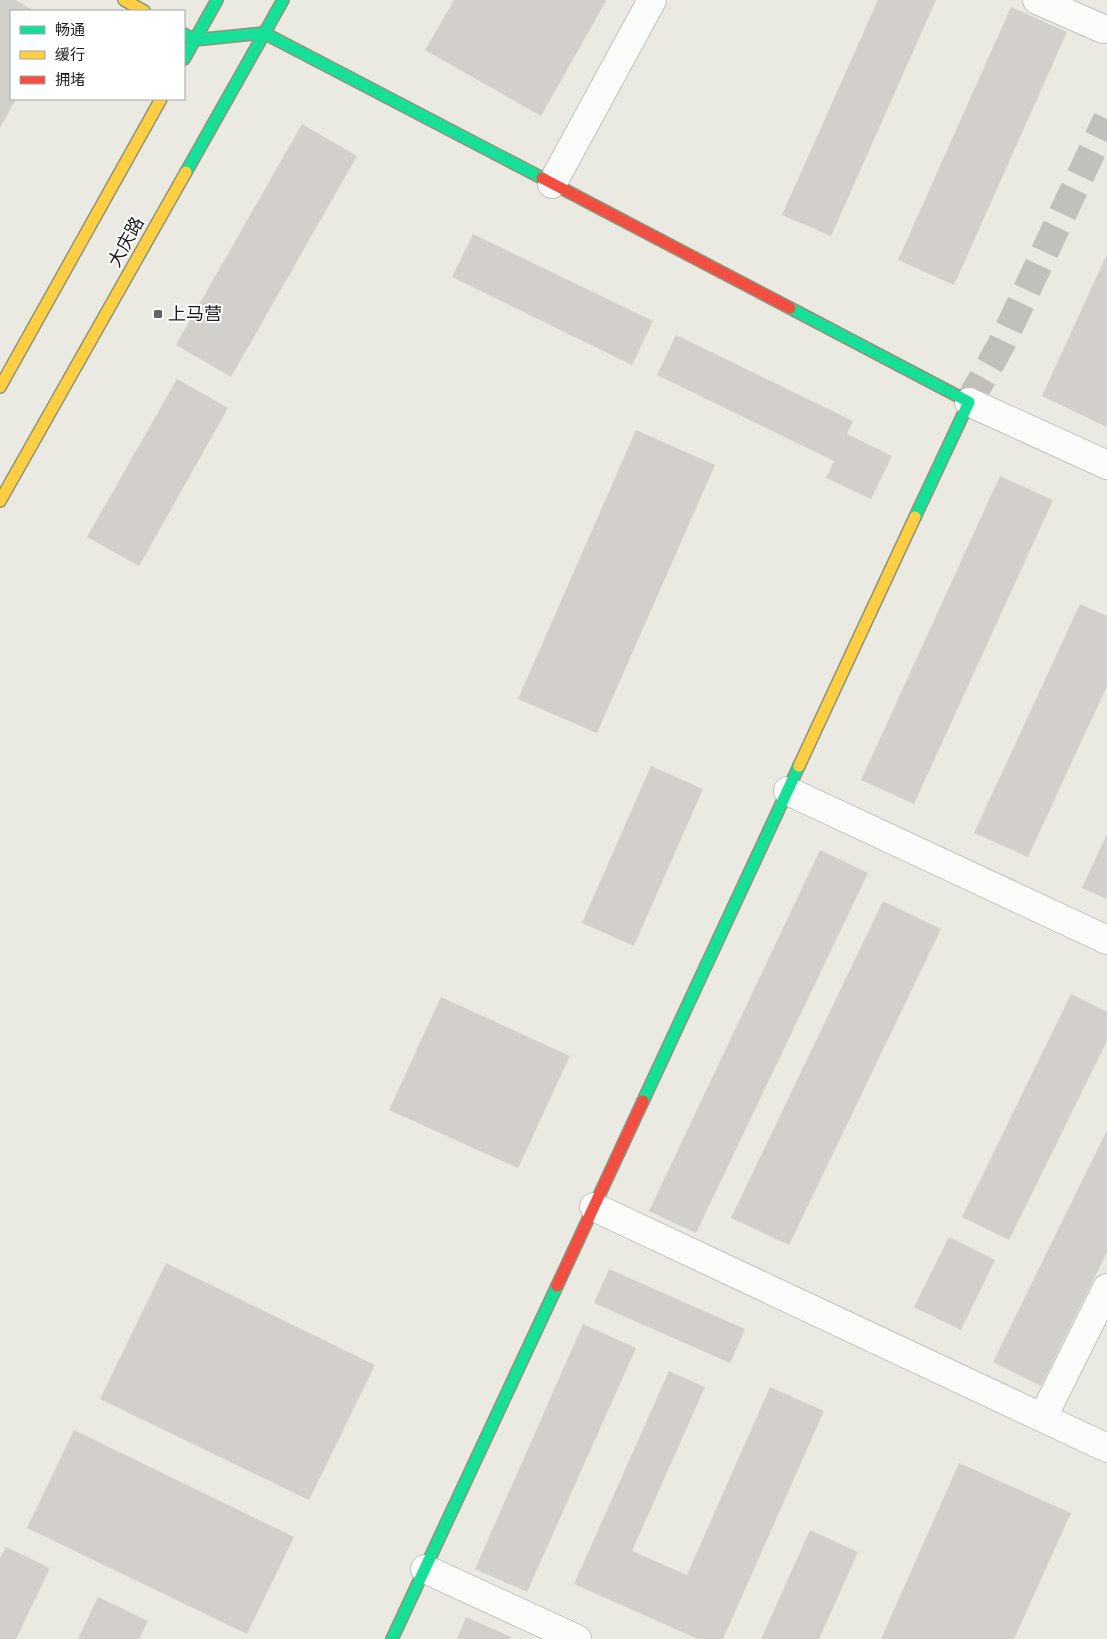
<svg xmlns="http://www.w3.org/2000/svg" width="1107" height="1639" font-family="'Nunito Sans','Noto Sans SC',sans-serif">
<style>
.building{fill:#d3d0cb}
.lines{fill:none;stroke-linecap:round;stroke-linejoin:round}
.street-tunnel{stroke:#c1c0ba;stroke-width:28;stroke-dasharray:28 14;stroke-linecap:butt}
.street-casing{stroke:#c2c2bf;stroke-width:30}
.fast-casing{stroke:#90947b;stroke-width:14}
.slow-casing{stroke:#90947b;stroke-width:14}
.jam-casing{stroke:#90947b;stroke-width:14}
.street{stroke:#fcfcfb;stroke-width:28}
.fast{stroke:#16e098;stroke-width:11}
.slow{stroke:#ffcf43;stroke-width:11}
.jam{stroke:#f24e42;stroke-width:11}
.poi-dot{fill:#636361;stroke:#fff;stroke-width:2}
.labels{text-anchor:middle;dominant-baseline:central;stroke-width:4;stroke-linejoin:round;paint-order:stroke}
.street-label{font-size:18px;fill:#1b1b1b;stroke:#fff}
.poi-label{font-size:18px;fill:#1b1b1b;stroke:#fff;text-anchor:start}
</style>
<rect width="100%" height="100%" fill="#eae9e2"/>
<g class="building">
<path d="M0,0h15l20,11h-24v88h5l-16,29z"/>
<path d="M454,0h150l2,1 -65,115 -116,-66z"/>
<path d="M878,0h58l-105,236 -49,-21z"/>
<path d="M1011,7l56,25 -113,253 -56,-25z"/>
<path d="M302,124l55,32 -126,221 -55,-32z"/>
<path d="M473,234l180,87 -21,44 -180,-88z"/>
<path d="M1107,254v173l-65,-31z"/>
<path d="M676,335l177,86 -6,13 45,22 -21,43 -45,-21 8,-17 -177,-86z"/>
<path d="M177,379l51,29 -89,158 -52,-29z"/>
<path d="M636,430l79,35 -118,268 -79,-34z"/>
<path d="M1000,476l53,24 -139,304 -53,-24z"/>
<path d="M1080,604l27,12v70l-79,171 -54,-24z"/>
<path d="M651,766l52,23 -69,157 -52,-23z"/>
<path d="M1107,834v65l-25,-11z"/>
<path d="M820,850l48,23 -172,360 -47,-22z"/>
<path d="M883,901l58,28 -152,316 -58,-27z"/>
<path d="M1071,994l36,18v29l-98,199 -47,-23z"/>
<path d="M441,997l129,59 -52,112 -129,-58z"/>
<path d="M1107,1130v122l-66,134 -48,-24z"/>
<path d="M949,1237l46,23 -34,70 -47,-23z"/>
<path d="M166,1263l209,102 -66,135 -209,-101z"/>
<path d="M609,1269l136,60 -15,34 -136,-60z"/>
<path d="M583,1324l53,24 -109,244 -52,-23z"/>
<path d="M669,1371l36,16 -73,164 55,24 83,-188 54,24 -101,228h-25l-124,-55z"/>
<path d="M74,1430l220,107 -47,97 -220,-106z"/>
<path d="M959,1463l112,50 -57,126h-133z"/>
<path d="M810,1530l48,22 -39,87h-58z"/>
<path d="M6,1547l44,21 -34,71h-16v-81z"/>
<path d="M98,1597l50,24 -9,18h-61z"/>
<path d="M466,1617l45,20 -1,2h-53z"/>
</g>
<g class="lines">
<path class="street-tunnel" d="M969,402l32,-57 106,-226"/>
<g class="street-casing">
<g id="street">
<path d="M1037,0l66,29"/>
<path d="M552,184l100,-184"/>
<path d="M969,402l138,63"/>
<path d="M788,791l319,149"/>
<path d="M594,1207l513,241"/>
<path d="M1043,1417l64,-129"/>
<path d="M425,1569l152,70"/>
</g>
</g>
<g class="fast-casing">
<g id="fast">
<path d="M184,34l10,6 70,-7 278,145"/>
<path d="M184,59l33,-59"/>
<path d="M186,172l97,-172"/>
<path d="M790,308l179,94 -54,115"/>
<path d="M643,1101l156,-335"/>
<path d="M392,1639l165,-353"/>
</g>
</g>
<g class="slow-casing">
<g id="slow">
<path d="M124,0l20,11"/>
<path d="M0,387l161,-288"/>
<path d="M0,501l186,-329"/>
<path d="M799,766l116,-249"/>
</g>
</g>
<g class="jam-casing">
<g id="jam">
<path d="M542,178l248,130"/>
<path d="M557,1286l86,-185"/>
</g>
</g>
<use href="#street" class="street"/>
<use href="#fast" class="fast"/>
<use href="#slow" class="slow"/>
<use href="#jam" class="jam"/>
</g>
<rect class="poi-dot" x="153" y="309" width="10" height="10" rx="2.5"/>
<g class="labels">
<g class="street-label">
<text transform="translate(126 242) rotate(-61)">大庆路</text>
</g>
<g class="poi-label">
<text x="168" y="314">上马营</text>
</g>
</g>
<rect x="10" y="10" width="175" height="90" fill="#ffffff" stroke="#a4a4a4"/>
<rect x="20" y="26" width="25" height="8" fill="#16e098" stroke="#a4a4a4"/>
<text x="55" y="35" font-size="15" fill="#1b1b1b">畅通</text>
<rect x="20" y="51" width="25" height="8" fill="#ffcf43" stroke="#a4a4a4"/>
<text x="55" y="60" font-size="15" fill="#1b1b1b">缓行</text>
<rect x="20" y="76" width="25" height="8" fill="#f24e42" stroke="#a4a4a4"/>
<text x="55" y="85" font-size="15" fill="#1b1b1b">拥堵</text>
</svg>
